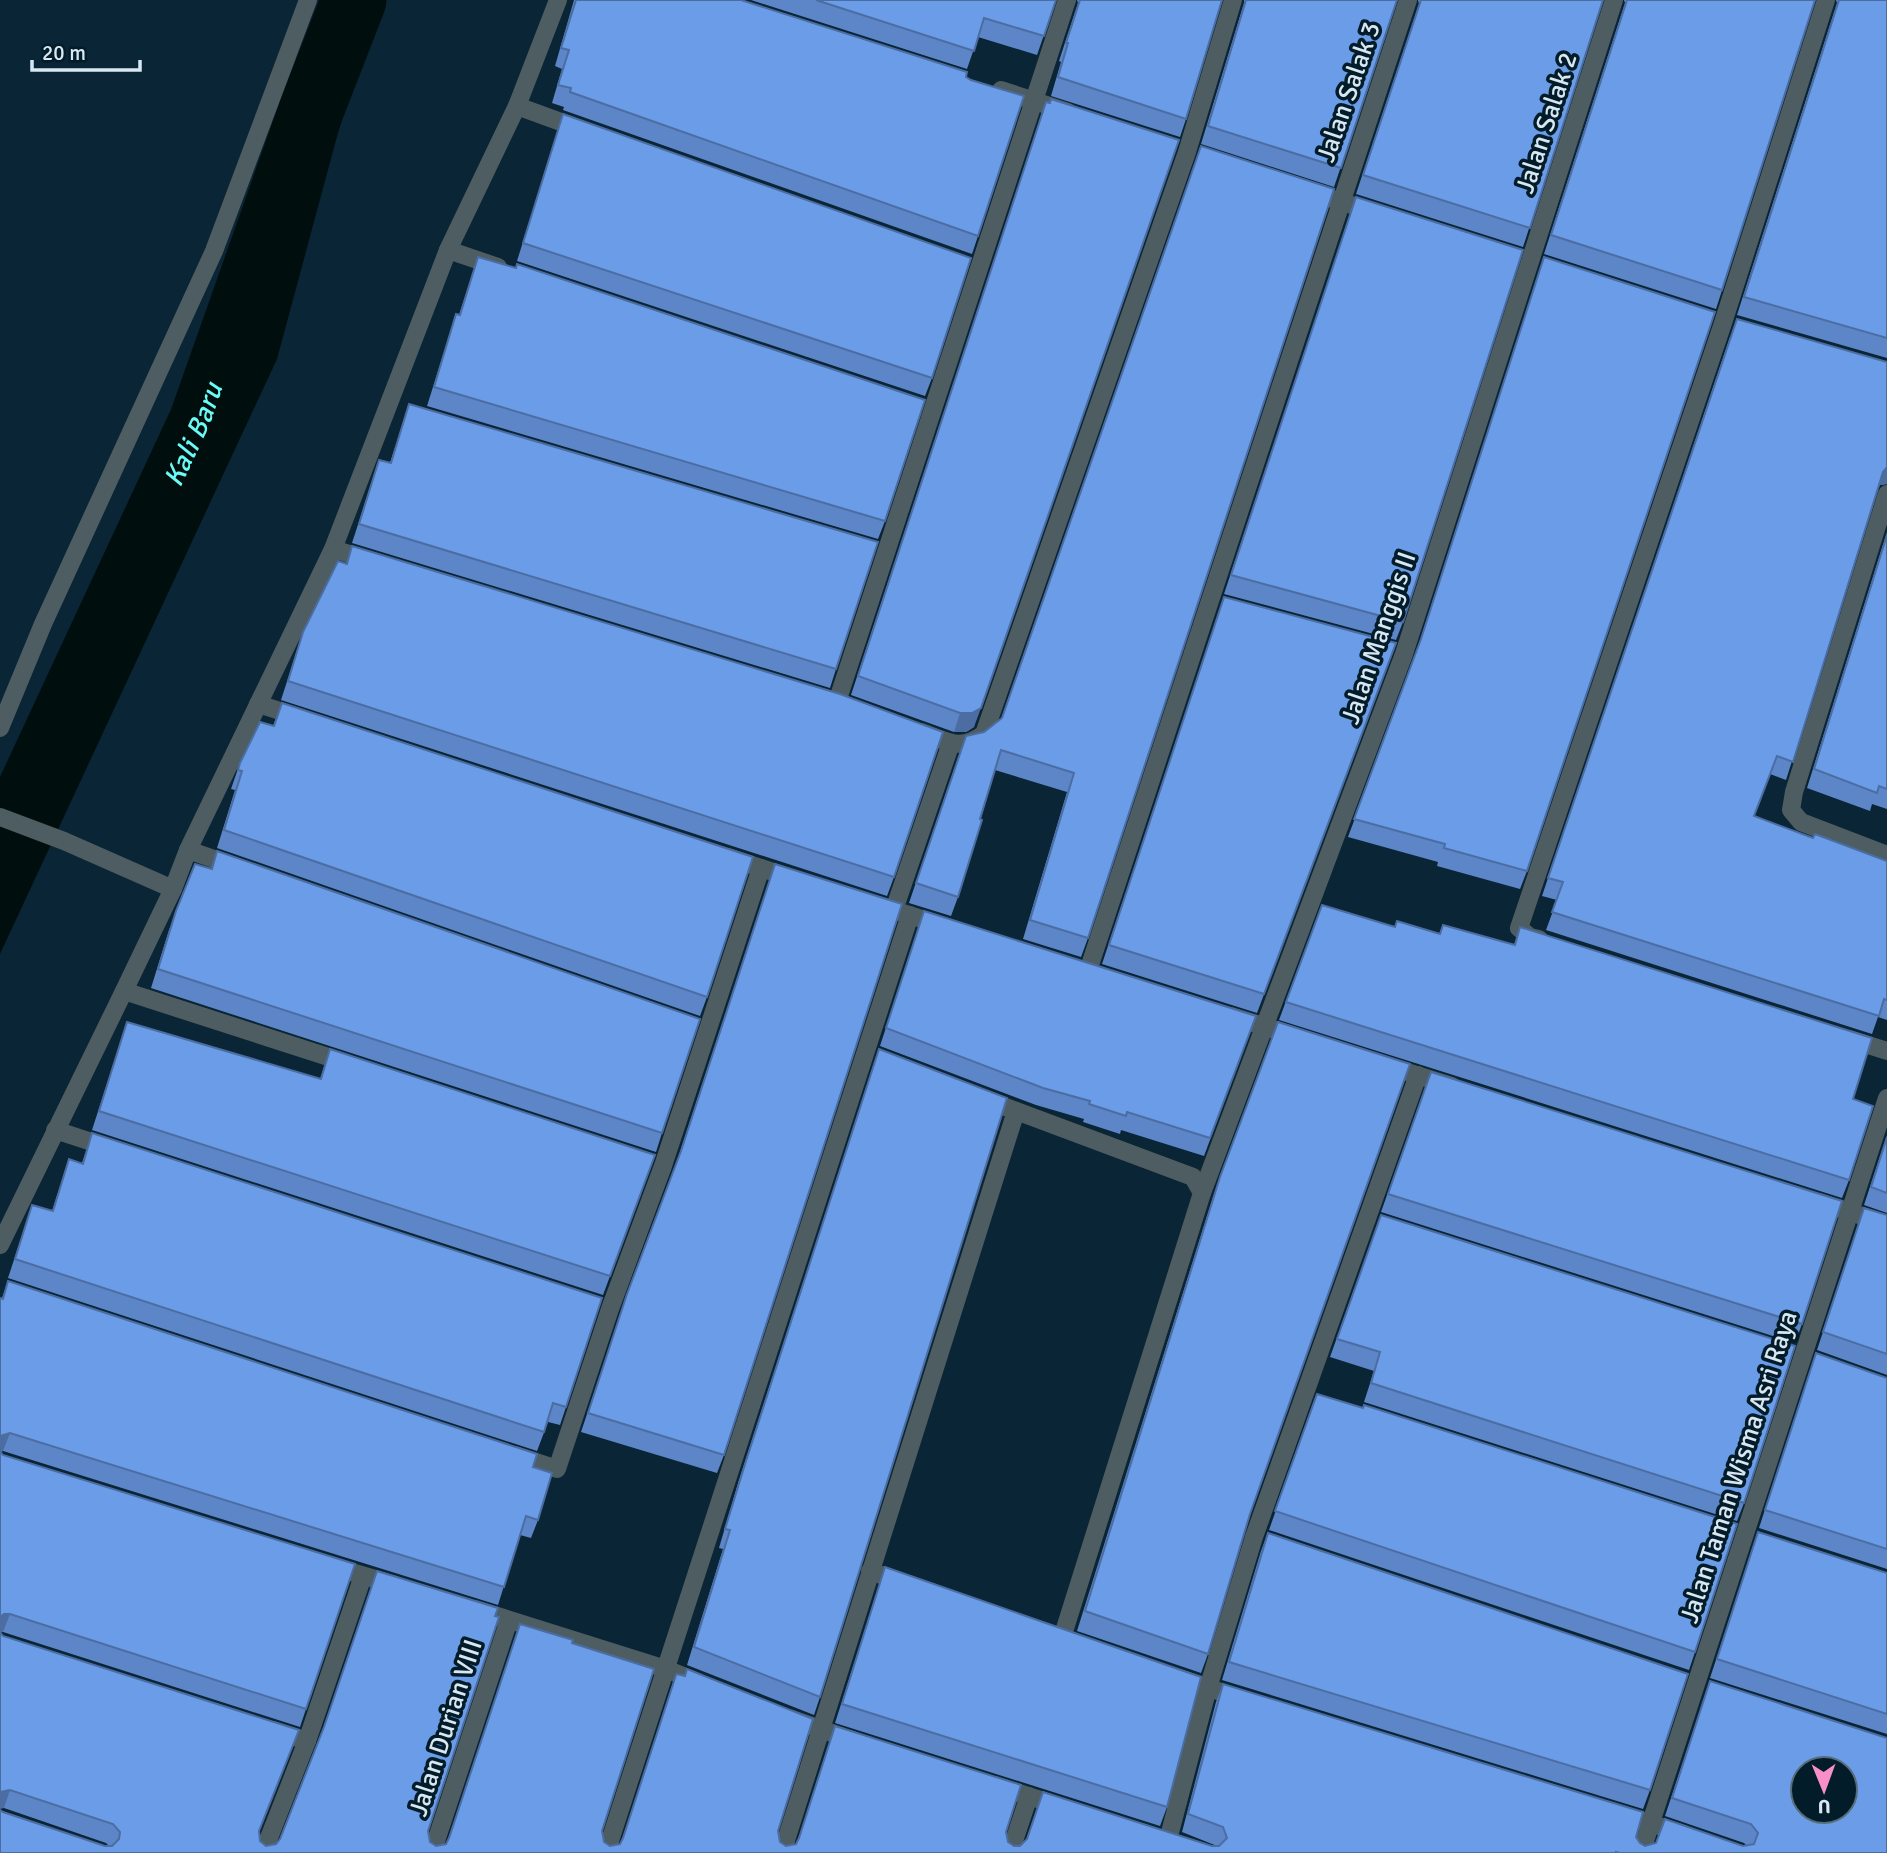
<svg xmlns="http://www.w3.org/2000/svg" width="1887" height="1853" font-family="Signika,sans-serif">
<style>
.water{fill:#000f0e}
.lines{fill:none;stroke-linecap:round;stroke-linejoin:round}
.river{stroke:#000f0e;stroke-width:65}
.minor{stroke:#4e5d61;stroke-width:18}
.wall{fill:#5c86c8}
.shaded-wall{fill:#4b6da2}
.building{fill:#6b9ce8;stroke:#4b6da2;stroke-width:2;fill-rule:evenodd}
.labels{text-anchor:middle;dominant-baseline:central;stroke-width:7;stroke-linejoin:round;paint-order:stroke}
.street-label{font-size:26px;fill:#d8e7f2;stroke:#021c2a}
.water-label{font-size:28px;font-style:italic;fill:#6bfbf7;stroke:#021c2a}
</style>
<rect width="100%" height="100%" fill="#0a2535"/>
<path class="water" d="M338,0h43l-28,77 -76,282 -277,595v-85l117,-260 151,-357 58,-223z"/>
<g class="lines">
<path class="river" id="s1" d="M0,854l201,-432 111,-314 42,-108"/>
<g class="minor">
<path d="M1001,90l67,22"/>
<path d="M517,106l66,24"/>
<path d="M1310,192l64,20"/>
<path d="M448,250l50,17"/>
<path d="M1887,494l-93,298 -3,18 10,12 86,33"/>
<path d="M333,549l40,12"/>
<path d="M837,702l230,-702"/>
<path d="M258,704l44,14"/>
<path d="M0,728l43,-104 171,-373 94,-251"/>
<path d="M921,732c26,9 38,20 63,2l203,-582 46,-152"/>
<path d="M0,817l64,24 109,48"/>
<path d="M188,850l49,17"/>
<path d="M728,857l66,22"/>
<path d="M878,905l66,21"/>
<path d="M894,910l57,-167"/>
<path d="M1539,939l-9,-2 -11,-9 204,-605 103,-323"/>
<path d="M1088,971l320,-971"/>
<path d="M124,991l223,72"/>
<path d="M1231,1016l67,21"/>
<path d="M1849,1039l38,12"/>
<path d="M1385,1065l67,21"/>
<path d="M984,1099l209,78 9,16 -140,445"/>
<path d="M55,1130l55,18"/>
<path d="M1202,1193l202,-539 210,-654"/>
<path d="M1819,1202l68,22"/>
<path d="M0,1245l124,-254 49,-102 15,-39 145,-301 115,-299 69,-144 41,-106"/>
<path d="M515,1455l42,14 53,-160 53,-143 98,-298"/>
<path d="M331,1566l64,19"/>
<path d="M870,1571l34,12"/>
<path d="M475,1609l191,60 32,13"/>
<path d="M1179,1678l63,21"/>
<path d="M789,1718l66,23"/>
<path d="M273,1730l34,11"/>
<path d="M995,1785l67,22"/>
<path d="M1621,1814l63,20"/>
<path d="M1168,1840l40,-152 46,-151 164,-462"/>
<path d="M263,1853l44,-112 56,-165"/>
<path d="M432,1853l77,-233"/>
<path d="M606,1853l304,-938"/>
<path d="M782,1853l234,-742"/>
<path d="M1010,1853l19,-57"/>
<path d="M1641,1853l246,-755"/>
</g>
</g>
<g class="wall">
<path d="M574,0h167l225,77 12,159 -6,18 -409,-144 1,-3 -12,-4 10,-34 -7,-3z"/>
<path d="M751,0h305l-19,55 -59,-18 -11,32z"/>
<path d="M1077,0h145l-36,119 -6,18 -129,-41 10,-34 -2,-1 19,-58z"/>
<path d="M1244,0h153l-63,187 -133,-43 43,-141z"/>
<path d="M1418,0h185l-80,247 -167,-53 63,-190z"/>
<path d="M1624,0h191l-99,309 -172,-55 81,-251z"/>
<path d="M1836,0h51v358l-150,-43 100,-312z"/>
<path d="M1046,102l-72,625 -8,5h-12l-103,-37z"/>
<path d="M563,114l369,264 -7,18 -408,-135z"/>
<path d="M1201,146l-113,792 -7,19 -58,-18 44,-147 -72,-22 -37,127 -7,19 -42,-13 50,-148 42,-36z"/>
<path d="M1356,197l47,425 -7,18 -172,-46z"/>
<path d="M478,257l407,264 -7,18 -451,-133 23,-73 6,-19 3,1z"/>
<path d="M1544,257l-17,614 -7,18 -83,-23 1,-4 -90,-25 68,-183z"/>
<path d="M1730,337l157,25v122l-7,1 -2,3 -92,292 -16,-6 -16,42 59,22 74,23v159l-9,-3 -6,17 -326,-104 11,-30 -15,-4z"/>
<path d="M409,404l427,265 -6,19 -478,-145 27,-83 11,3z"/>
<path d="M1887,532v277l-15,-5 -2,7 -63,-23z"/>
<path d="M352,546l542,331 -7,19 -606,-196 22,-68 43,-68z"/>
<path d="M1224,597l172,46 -139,370 -155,-49z"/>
<path d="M282,703l425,294 -7,19 -483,-168 18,-58 -4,-1 9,-26 33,-37z"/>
<path d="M217,851l445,282 -6,19 -505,-164 18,-58 26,-66 16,5z"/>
<path d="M775,864l-51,591 -7,18 -136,-41 40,-119 54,-146z"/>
<path d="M1322,905l73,22 119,18 6,-18 333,172 -4,81 -7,18 -563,-178z"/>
<path d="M924,911l332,105 -52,140 -83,-26 -1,4 -37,-12 1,-3 -48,-14 -156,-59z"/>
<path d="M127,1022l193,57 10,-30 325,106 -52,140 -511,-165z"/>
<path d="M1278,1022l-28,492 -42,140 -7,19 -124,-42 136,-434z"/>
<path d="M879,1049l-59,648 -6,18 -127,-50 36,-116 -4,-1 20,-68z"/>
<path d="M1431,1072l371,252 -7,19 -414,-131z"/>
<path d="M92,1133l474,274 -6,18 -12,-3 -11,29 -529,-173 24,-73 20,6 17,-52 13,4z"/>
<path d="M1887,1135v78l-23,-8z"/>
<path d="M1864,1208l23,7v160l-70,-25z"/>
<path d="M1381,1215l363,288 -7,18 -373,-119 10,-31 -44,-14z"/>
<path d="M8,1281l525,186 5,53 -7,18 -11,-3 -22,70 -495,-154 -3,1 306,257 -6,18 -297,-95h-3v-334h2z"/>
<path d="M1816,1353l71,25v191l-128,-41z"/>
<path d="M1317,1394l378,258 -6,18 -420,-140z"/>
<path d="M1758,1532l129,41v161l-177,-56z"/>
<path d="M1268,1533l382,257 -7,19 -421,-129 39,-129z"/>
<path d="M885,1567l282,240 -7,19 -325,-103z"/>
<path d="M520,1624l52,19 30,188 2,11 6,4 10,-2 2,-4 54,-165 102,156 2,11 6,4 10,-2 2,-3 37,-115 171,106 2,10 6,4h203l-35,-14 34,-130 7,-18 413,153 4,6 5,3 101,-1 -2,-2 -79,-27 45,-135 177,172h-1887l3,-41 102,34h4l-3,-3 -102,-35 -1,-172 256,196 1,9 6,5 162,-15 2,11 6,4 10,-2 2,-4z"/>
</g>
<g class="shaded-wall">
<path d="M1887,467v17l-7,1 -4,6 7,-19z"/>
<path d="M981,708l-7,19 -8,5h-12l6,-19z"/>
<path d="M10,1433l-7,18 -3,1v-16z"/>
<path d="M4,1614h6l-7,18h-3v-15z"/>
<path d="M10,1790l-6,18 -4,1v-17z"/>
</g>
<g class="building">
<path d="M576,0h165l226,72 -1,5 5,3 53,16 -46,140 -408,-144 1,-4 -13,-3 11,-35 -8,-2z"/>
<path d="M816,0h240l-12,36 -60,-18 -10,33z"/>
<path d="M1080,0h142l-36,119 -128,-42 10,-34h-2z"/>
<path d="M1246,0h151l-56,168 -133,-42z"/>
<path d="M1421,0h182l-73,228 -167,-53z"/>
<path d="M1627,0h188l-93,290 -171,-55z"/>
<path d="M1839,0h48v338l-143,-41z"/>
<path d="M1051,99l128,41 -198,568 -9,5h-12l-102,-37 188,-574 4,1z"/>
<path d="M563,114l408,144 -39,120 -409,-135z"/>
<path d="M1201,146l133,43 -246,749 -58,-18 44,-147 -73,-23 -21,69 2,1 -24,77 -42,-14 50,-147 18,-4 18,-14z"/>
<path d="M1356,197l167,53 -120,372 -172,-47z"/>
<path d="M478,257l38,11 1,-4 408,136 -40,121 -451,-134 22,-73 4,1z"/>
<path d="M1544,257l171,55 -188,559 -83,-23 1,-4 -91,-25 67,-180z"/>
<path d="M1737,319l150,43v105l-4,5 -90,290 -16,-6 -23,60 59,22 2,-4 72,27v139l-3,-1 -5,17 -327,-104 11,-30 -15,-4z"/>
<path d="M409,404l469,138 -42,127 -477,-145 20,-64 12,3z"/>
<path d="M1887,535v254l-8,-3 -2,7 -63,-24z"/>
<path d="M352,546l488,148 103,38 -49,145 -606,-196 15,-49 35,-71 9,3z"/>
<path d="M1224,597l172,46 -132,351 -155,-49z"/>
<path d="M282,703l471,154 -46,140 -483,-167 18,-59 -4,-1 2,-7 20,-41 14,4z"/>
<path d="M217,851l483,168 -38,114 -504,-164 18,-58 19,-47 17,5z"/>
<path d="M775,864l127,40 -178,551 -136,-42 39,-119 54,-143z"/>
<path d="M1322,905l73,22 2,-6 43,13 3,-9 72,20 5,-18 352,111 -19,61 20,7 -24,74 -563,-178z"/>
<path d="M924,911l332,105 -46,122 -83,-26 -1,4 -37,-12 1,-3 -47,-13 -157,-60z"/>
<path d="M127,1022l194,57 9,-30 325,106 -45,121 -511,-165z"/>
<path d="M1278,1022l132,42 -160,450 -42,140 -123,-43 135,-434z"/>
<path d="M879,1049l128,49 -187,599 -126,-50 36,-117 -5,-1 21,-68z"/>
<path d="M1431,1072l411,129 -40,123 -414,-130z"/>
<path d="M92,1133l510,165 -36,109 -13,-4 -9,29 -529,-173 17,-54 21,6 16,-52 14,5z"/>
<path d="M1887,1137v56l-16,-6z"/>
<path d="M1864,1208l23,7v139l-64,-22z"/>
<path d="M1381,1215l414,131 -51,157 -373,-120 9,-31 -43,-13z"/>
<path d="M8,1281l529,173 -4,13 19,6 -14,47 -12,-4 -22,71 -494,-154 -10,3v-138l3,1z"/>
<path d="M1816,1353l71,25v171l-122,-39z"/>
<path d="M1317,1394l46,14 1,-3 373,119 -42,128 -420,-141z"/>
<path d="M0,1451l3,4 352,109 -49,145 -296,-95h-6l-4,3z"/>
<path d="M1758,1532l129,41v141l-170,-55z"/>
<path d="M1268,1533l420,141 -38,116 -421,-128z"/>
<path d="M885,1567l316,110 -34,130 -325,-103z"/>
<path d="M377,1571l121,37 -3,8 4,1 -71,214 2,11 6,4 10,-2 3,-6 71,-214 53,16 -1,3 82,26 -52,162 2,11 6,4 10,-2 3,-6 53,-163 1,-1 8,2 2,-7 126,50 -35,112 2,11 6,4 10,-2 3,-6 36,-112 186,59 -15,47 2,10 6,4h6l7,-7 16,-47 169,54h7l8,-8 -4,-11 -35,-13 35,-130 420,128 -7,25 4,6 5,3 11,-3 9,-24 78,27 11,-2 4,-11 -7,-9 -79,-26 38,-117 177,57v115h-267l-4,-1v1h-1616v-43l3,2 102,34h7l7,-7 1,-7 -7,-8 -103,-34 -10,2v-160l3,4 296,94 -40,101 1,10 6,5 10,-2 4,-5 44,-112zM1803,1769h42v42h-42z"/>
</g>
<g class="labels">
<g class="street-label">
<text transform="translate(1349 92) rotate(-71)">Jalan Salak 3</text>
<text transform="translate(1547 123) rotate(-72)">Jalan Salak 2</text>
<text transform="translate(1379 638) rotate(-71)">Jalan Manggis II</text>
<text transform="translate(1739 1467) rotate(-72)">Jalan Taman Wisma Asri Raya</text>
<text transform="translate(446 1728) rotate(-72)">Jalan Durian VIII</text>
</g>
<g class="water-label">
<text stroke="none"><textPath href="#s1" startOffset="462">Kali Baru</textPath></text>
</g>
</g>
<g transform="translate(1824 1790) rotate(179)"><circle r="33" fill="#021c2a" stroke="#586d7a" stroke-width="2"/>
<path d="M0-5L12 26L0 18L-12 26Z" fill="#f98fc8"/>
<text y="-10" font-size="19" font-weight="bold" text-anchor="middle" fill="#d8e7f2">U</text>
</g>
<path d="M32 60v10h108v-10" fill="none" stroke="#d8e7f2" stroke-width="3.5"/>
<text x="42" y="60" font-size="21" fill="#d8e7f2" stroke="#021c2a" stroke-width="5" paint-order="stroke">20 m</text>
</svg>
